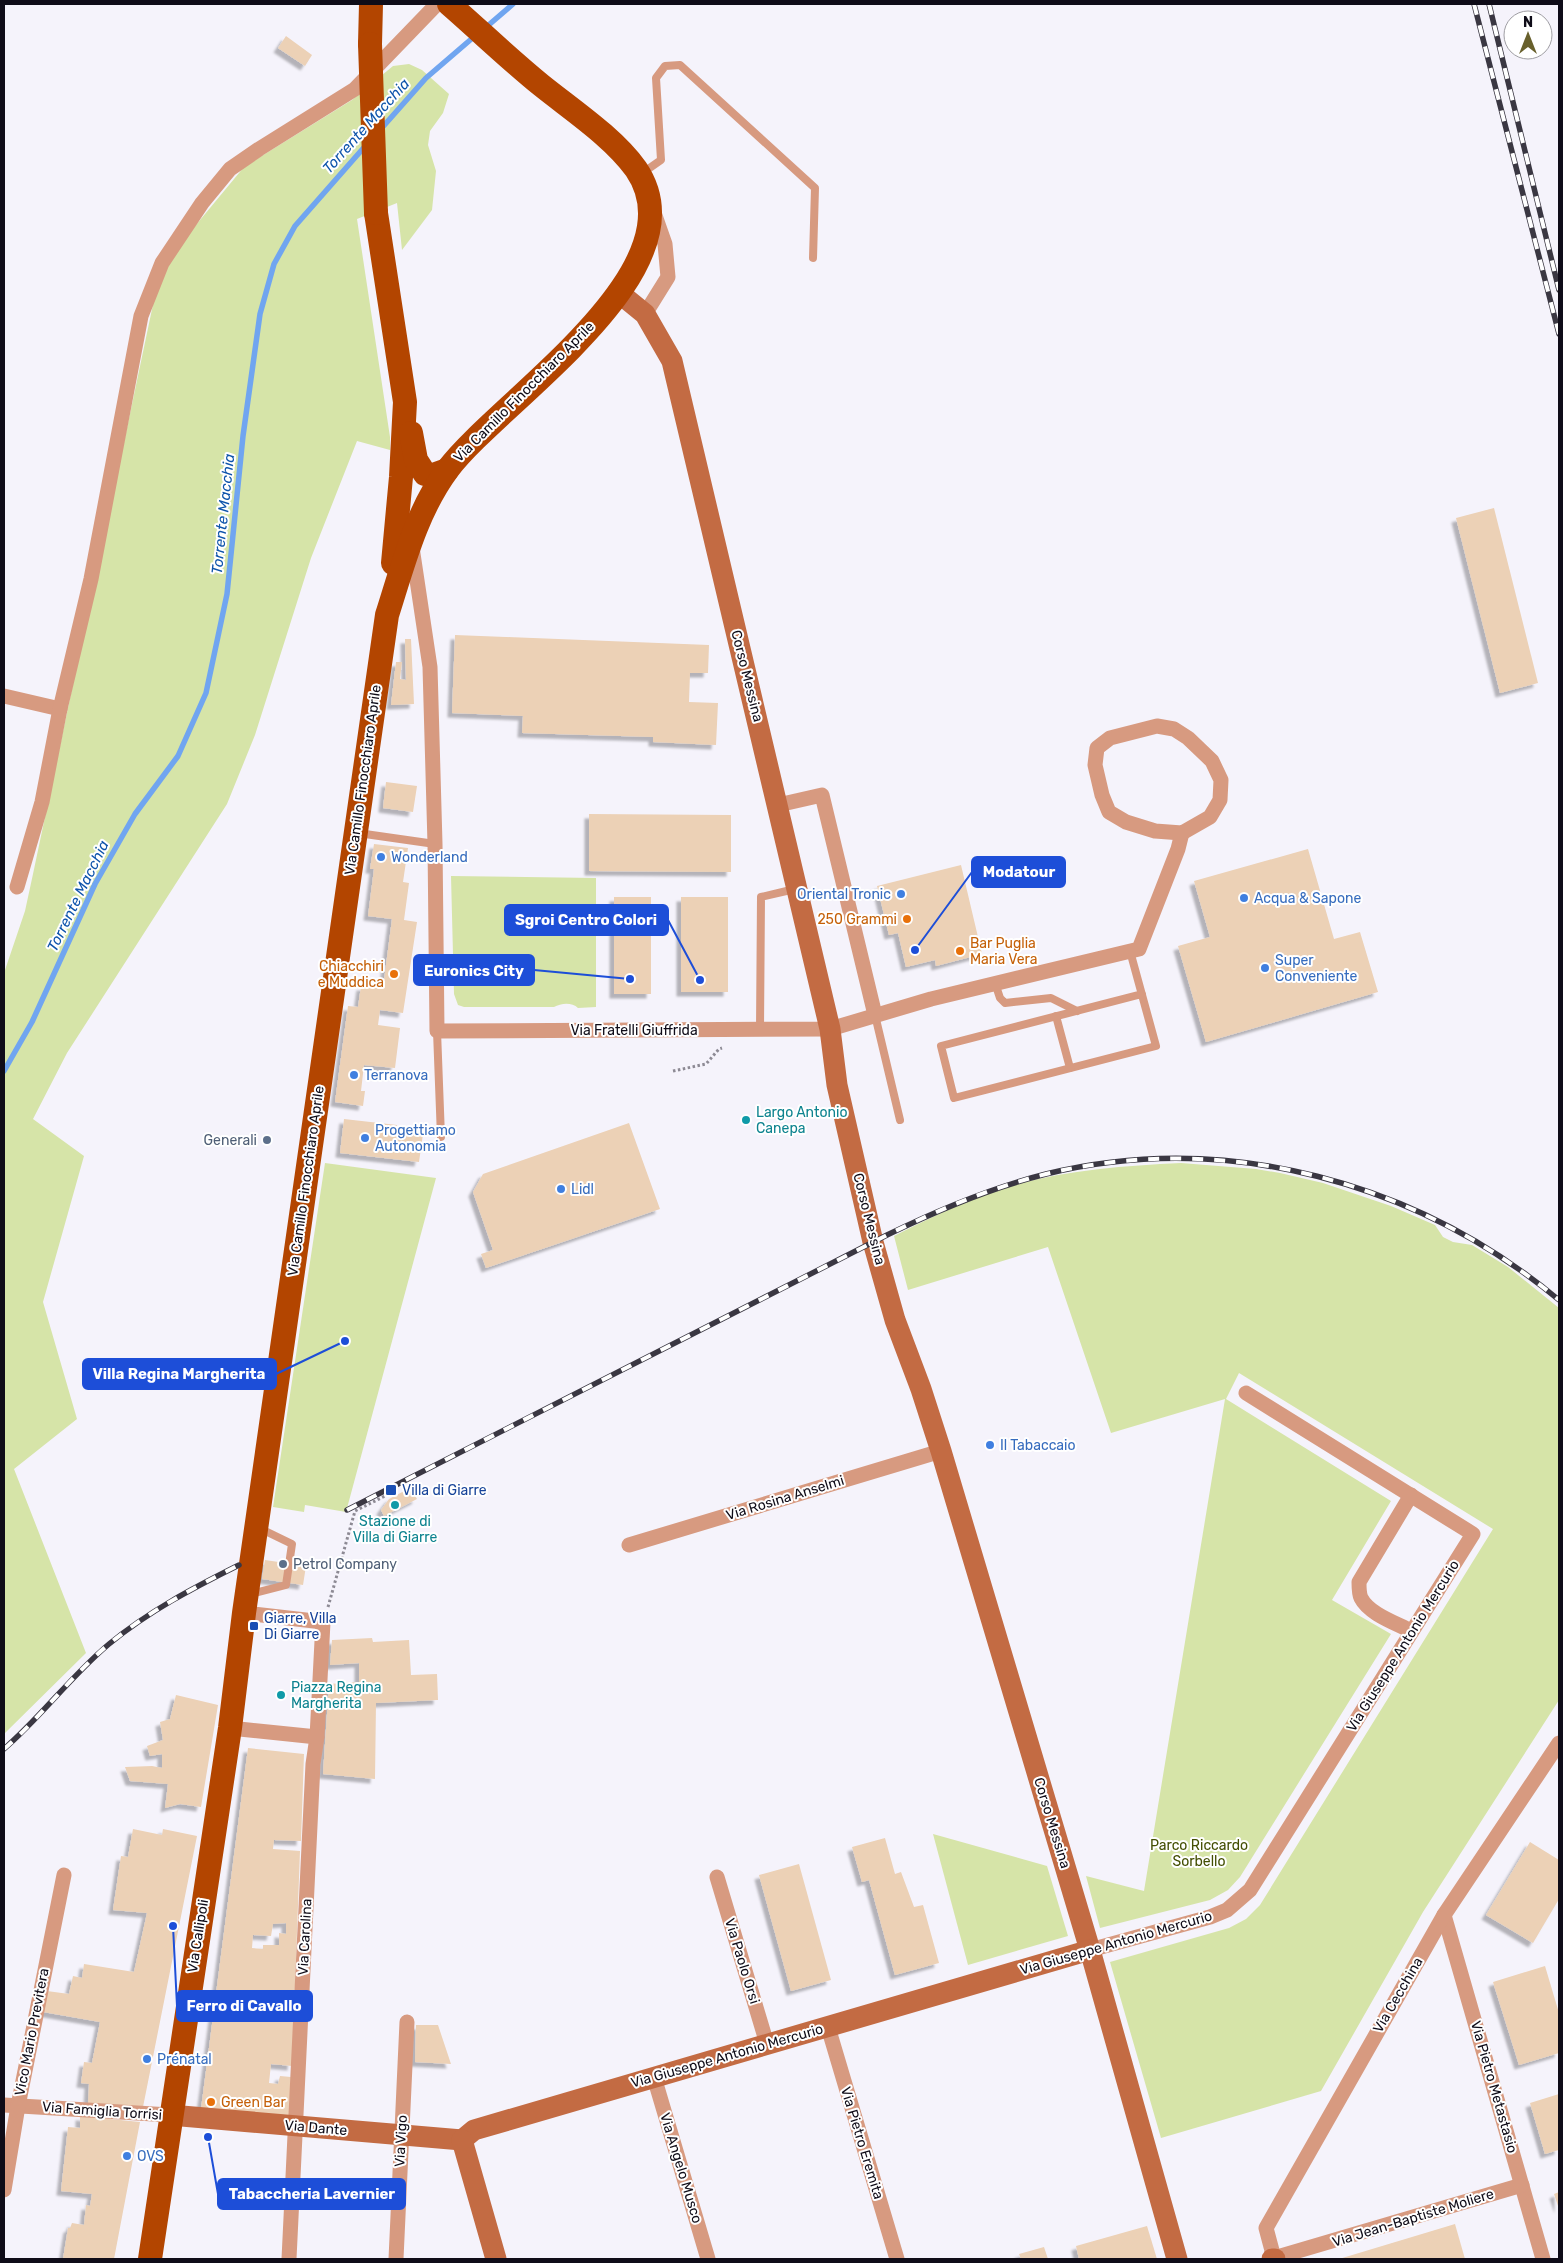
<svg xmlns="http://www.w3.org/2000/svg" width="1563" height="2263" font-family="Rubik,sans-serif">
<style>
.green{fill:#d6e4a8}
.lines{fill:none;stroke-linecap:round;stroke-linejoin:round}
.stream{stroke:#70a5f0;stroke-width:5.5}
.building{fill:#ecd1b6;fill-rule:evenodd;filter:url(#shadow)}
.path{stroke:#8d8a94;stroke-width:3;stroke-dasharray:2.5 2.5;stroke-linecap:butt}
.lane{stroke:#d79a80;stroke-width:8}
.street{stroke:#d79a80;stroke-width:15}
.secondary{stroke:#c36b43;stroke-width:21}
.primary{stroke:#b34500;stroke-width:24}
.rail-casing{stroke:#3a3742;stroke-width:5.5}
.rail{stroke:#fff;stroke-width:4;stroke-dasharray:11;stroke-linecap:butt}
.primary-bridge{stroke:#b34500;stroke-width:24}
.shop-dot{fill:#3f7fe0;stroke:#fff;stroke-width:2}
.food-dot{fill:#e8710a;stroke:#fff;stroke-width:2}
.culture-dot{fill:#0f9aa8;stroke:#fff;stroke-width:2}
.service-dot{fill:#5c6f8a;stroke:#fff;stroke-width:2}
.transit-dot{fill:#1a4fb4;stroke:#fff;stroke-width:2}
.labels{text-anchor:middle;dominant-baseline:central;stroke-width:4;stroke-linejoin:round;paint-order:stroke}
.street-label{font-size:14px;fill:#0f0c18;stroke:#fff}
.shop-label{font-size:14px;fill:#366cbe;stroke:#fff;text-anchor:start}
.food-label{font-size:14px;fill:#c56008;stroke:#fff;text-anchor:end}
.culture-label{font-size:14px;fill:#0d838f;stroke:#fff;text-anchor:start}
.service-label{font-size:14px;fill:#4e5e75;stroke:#fff;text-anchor:end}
.transit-label{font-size:14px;fill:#164399;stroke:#fff;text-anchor:start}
.park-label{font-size:14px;fill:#434e02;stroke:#fff}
.water-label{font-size:15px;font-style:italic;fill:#0e54ab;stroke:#fff}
.leader{fill:none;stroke:#1d4ed8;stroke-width:2}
.callout-dot{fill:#1d4ed8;stroke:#fff;stroke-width:2}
.callout{fill:#1d4ed8;stroke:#1d4ed8;stroke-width:2}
.callout-label{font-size:15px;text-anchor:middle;font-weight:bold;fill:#fff}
</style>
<defs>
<filter id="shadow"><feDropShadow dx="-4.5" dy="4.5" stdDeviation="1" flood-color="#0004"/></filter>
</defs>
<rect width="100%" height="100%" fill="#f5f3fb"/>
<g class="green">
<path d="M409,64l13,6 27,24 -6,19 -13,18 -2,14 8,26 -4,39 -30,40 -5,-47 -40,16 33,218v13l-33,-9 -46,117 -56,177 -28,69 -160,249 -34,66 51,37 -41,146 34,117 -63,50 72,184 -82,81v-761l21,-62 8,-37 122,-579 21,-46 68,-82 108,-67 41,-34z"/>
<path d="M451,876l145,2v129l-18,1c-6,-6 -17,-5 -24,-1h-90l-6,-2 -4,-11z"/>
<path d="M325,1163l111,15 -90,334 -41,-7 -1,7 -31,-5z"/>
<path d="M1181,1163l75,6 24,4 43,10 68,23 44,19 8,12 10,5 19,3 36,22 51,41v392l-136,212 -102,179 -160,47 -51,-176 119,-34 17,-9 14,-14 233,-376 -254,-156 -13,26 165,102 -59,99 59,34 -151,243 -12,13 -18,10 -110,28 -14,-52 58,15 81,-492 -114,34 -63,-186 -140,43 -14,-54c32,-16 64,-32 98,-44 60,-21 125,-26 189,-29z"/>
<path d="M933,1834l114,32 21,70 -100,29z"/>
</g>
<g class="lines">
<g class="stream">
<path d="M484,29l29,-25"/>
<path d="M380,130l46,-52 50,-43"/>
<path d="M4,1071l28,-49 63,-138 40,-70 43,-58 28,-63 21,-99 16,-158 17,-122 14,-50 21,-38 72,-82"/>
</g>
</g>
<g class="building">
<path d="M286,36l26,19 -7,11 -27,-18z"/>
<path d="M1494,508l44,175 -38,10 -44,-175z"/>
<path d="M455,635l254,10 -1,28h-18l-1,29 29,1 -2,42 -63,-3v-5l-131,-4 1,-17 -71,-3z"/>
<path d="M405,639h6l3,65 -23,1 5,-43h6l-2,17 6,1z"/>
<path d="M386,782l31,4 -4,26 -30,-4z"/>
<path d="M589,814l142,1v57l-142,-1z"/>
<path d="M374,844l34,4 -5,34 6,1 -5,37 13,2 -14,91 -23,-3 -2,15 22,3 -5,40 -31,-3 -3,26h4l-2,15 -28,-4 13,-96 10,1 3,-21 22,2 9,-69 -24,-3 6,-47h-4z"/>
<path d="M1308,849l26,90 26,-7 18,60 -172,50 -28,-96 32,-9 -16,-56z"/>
<path d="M961,865l21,89 -46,12 -1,-6 -29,7 -8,-34 -9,2 -12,-49z"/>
<rect x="614" y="897" width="37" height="97"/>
<rect x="681" y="897" width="47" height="95"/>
<path d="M344,1119l53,6 -1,6 27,3 -4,28 -79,-9z"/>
<path d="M629,1123l31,86 -174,59 -5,-14 12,-4 -20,-58 10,-18z"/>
<path d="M410,1488l7,11 -33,17 -3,-6 8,-11z"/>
<path d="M265,1560l41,6 -3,19 -41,-6z"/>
<path d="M372,1638l1,4 36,-2 2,35 26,-1 1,26 -62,3 -1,76 -52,-5 6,-90 30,-2v-19l-29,2 2,-25z"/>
<path d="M176,1695l42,10 -17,102 -21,-3 -15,4 3,-24 -38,-3 -5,-14 27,-1 10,2v-14l-12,2 -3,-10 16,-6 -3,-18 10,-3z"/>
<path d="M248,1748l56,6 -3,87 -27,-1 -1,9 27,2 -8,215 -21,-2 -2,19 9,1 2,-8 11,1 -2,38 -88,-6zM286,1923v11l-7,-1v12h-16v4l-11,-1 1,-13 18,1 2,-12z"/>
<path d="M133,1829l29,6 1,-6 34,7 -54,271 -55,-3 1,-20 -8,-1 3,-21 8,1 8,-41 -57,-10 4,-21 22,3 4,-18 9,2 2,-14 50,8 13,-59 -34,-3 8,-54 7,1z"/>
<path d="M885,1838l10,36 6,-2 13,35 9,-2 16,58 -44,12 -26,-95 -7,2 -10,-35z"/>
<path d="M1530,1842l29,18v39l-26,44 -47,-28z"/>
<path d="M799,1864l32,116 -40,11 -32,-116z"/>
<path d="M1545,1966l14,47v40l-40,12 -26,-83z"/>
<path d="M416,2025h22l13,39 -36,-2z"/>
<path d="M1559,2094v56l-14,4 -15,-51z"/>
<path d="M80,2116l60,6 -26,137h-51l5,-31h2l2,-5 12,2 2,-20 4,1 2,-12 -31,-3 7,-64 12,1z"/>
<path d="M1559,2192v17l-5,-15z"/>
<path d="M1455,2224l10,35h-126z"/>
<path d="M1147,2226l10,33h-78l-3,-13z"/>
<path d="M1044,2247l4,12h-27l-2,-5z"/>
</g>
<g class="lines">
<g class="path">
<path d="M673,1071l33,-7 13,-15 3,-1"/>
<path d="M328,1607l27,-96 34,-17"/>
</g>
<g class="lane">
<path d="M641,174l20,-14 -5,-82 9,-12 15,-1 135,123 -2,70"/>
<path d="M358,833l77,11"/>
<path d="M1130,951l26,95 -202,52 -13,-52 201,-52"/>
<path d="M995,983l5,15 5,5 46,-5 26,13"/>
<path d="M875,1015l25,105"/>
<path d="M1056,1016l14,52"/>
<path d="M760,1029l1,-132 34,-8"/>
<path d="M437,1031l4,106"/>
<path d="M251,1594l35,-9 6,-41 -33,-16"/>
</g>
<g class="street">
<path d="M645,314l23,-37 -3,-33 -13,-37"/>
<path d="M412,547l18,120 5,177 2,187 393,-2 101,-30 208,-50 39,-100 4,-16"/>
<path d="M4,696l56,13"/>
<path d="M1157,726l17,3 14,9 24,23 9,19 -1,20 -10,17 -28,16 -27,-2 -29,-9 -17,-10 -7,-17 -7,-30 2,-17 13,-10z"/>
<path d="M778,805l44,-10 53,220"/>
<path d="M17,887l25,-85 18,-93 31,-130 50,-263 21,-53 40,-60 28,-34 29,-20 96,-60 82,-85"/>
<path d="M1411,1495l-52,87c0,5 0,12 2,16 8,16 35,25 50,33"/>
<path d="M629,1545l312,-94"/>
<path d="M244,1613l79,9 -6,115 -4,27 -24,495"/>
<path d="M230,1728l87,9"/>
<path d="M717,1877l50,167"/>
<path d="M1444,1915l99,344"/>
<path d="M1090,1950l120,-33 17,-7 23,-20 223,-356 -227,-141"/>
<path d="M828,2027l69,232"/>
<path d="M654,2077l54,182"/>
<path d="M4,2105l166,10"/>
<path d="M1522,2185l-248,73 -8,-30 178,-313 115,-172"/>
<path d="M4,2190l14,-84 46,-231"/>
<path d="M396,2259l11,-237"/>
</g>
<g class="secondary">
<path d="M618,292l27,22 27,47 158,668 7,56 36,157 22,78 26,69 20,62 149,499 87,309"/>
<path d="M170,2115l292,25"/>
<path d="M462,2140l12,-10 616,-180"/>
<path d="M462,2140l34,119"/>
<path d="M1272,2259h3"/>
</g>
<g class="primary">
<path d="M370,44l1,-40"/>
<path d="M376,213l29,189 -4,75 -8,86"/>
<path d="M411,433l5,27 9,14 8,1 14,-5"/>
<path d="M150,2259l80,-531 14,-115 143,-998c16,-50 29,-103 61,-146 52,-69 257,-199 188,-300 -23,-32 -64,-59 -95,-84 -32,-26 -61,-54 -92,-81"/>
</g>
<g class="rail-casing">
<g id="rail">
<path d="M1474,4l85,330"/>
<path d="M1489,4l70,286"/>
<path d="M347,1510l540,-275c51,-25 103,-47 159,-61 181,-44 371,8 513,126"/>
<path d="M4,1749c37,-32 67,-73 105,-105 40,-33 84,-56 130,-79"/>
</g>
</g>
<use href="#rail" class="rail"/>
<path class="primary-bridge" d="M370,44l6,169"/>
</g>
<g class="shop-dot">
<circle cx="381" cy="857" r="5"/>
<circle cx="901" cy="894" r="5"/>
<circle cx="1244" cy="898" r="5"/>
<circle cx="1265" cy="968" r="5"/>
<circle cx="354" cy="1075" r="5"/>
<circle cx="365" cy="1138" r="5"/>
<circle cx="561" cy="1189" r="5"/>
<circle cx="990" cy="1445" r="5"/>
<circle cx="147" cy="2059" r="5"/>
<circle cx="127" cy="2156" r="5"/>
</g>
<g class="food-dot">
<circle cx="907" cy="919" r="5"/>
<circle cx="960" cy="951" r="5"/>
<circle cx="394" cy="974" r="5"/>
<circle cx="211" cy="2102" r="5"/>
</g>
<g class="culture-dot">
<circle cx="746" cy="1120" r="5"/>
<circle cx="395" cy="1505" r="5"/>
<circle cx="281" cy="1695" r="5"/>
</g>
<g class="service-dot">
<circle cx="267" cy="1140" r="5"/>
<circle cx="283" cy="1564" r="5"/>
</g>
<g class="transit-dot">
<rect x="385" y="1484" width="12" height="12" rx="2.5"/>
<rect x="249" y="1621" width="10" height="10" rx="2.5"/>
</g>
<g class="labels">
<g class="street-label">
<text transform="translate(524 392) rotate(-45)">Via Camillo Finocchiaro Aprile</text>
<text transform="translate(747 676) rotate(76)">Corso Messina</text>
<text transform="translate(363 780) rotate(-82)">Via Camillo Finocchiaro Aprile</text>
<text x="634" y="1030">Via Fratelli Giuffrida</text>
<text transform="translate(306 1181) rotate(-82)">Via Camillo Finocchiaro Aprile</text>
<text transform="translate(869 1219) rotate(76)">Corso Messina</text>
<text transform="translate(785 1498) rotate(-17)">Via Rosina Anselmi</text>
<text transform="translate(1403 1646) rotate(-58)">Via Giuseppe Antonio Mercurio</text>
<text transform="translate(1052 1823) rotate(73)">Corso Messina</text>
<text transform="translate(198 1936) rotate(-81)">Via Callipoli</text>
<text transform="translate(305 1937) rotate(-87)">Via Carolina</text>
<text transform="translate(1116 1943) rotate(-16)">Via Giuseppe Antonio Mercurio</text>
<text transform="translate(742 1961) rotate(73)">Via Paolo Orsi</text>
<text transform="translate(1398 1995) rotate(-60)">Via Cecchina</text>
<text transform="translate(32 2032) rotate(-79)">Vico Mario Previtera</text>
<text transform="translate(727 2056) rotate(-16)">Via Giuseppe Antonio Mercurio</text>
<text transform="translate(1494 2087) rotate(74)">Via Pietro Metastasio</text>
<text transform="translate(102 2111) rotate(4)">Via Famiglia Torrisi</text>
<text transform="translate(316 2128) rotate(5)">Via Dante</text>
<text transform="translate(401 2141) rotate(-87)">Via Vigo</text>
<text transform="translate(862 2143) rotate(73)">Via Pietro Eremita</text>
<text transform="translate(681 2168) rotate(73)">Via Angelo Musco</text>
<text transform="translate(1413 2218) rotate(-17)">Via Jean-Baptiste Moliere</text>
</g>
<g class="shop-label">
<text x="391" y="857">Wonderland</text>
<text x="891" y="894" text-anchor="end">Oriental Tronic</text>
<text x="1254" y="898">Acqua &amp; Sapone</text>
<text x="1275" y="960">Super<tspan x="1275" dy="16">Conveniente</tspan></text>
<text x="364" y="1075">Terranova</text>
<text x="375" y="1130">Progettiamo<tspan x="375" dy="16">Autonomia</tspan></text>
<text x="571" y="1189">Lidl</text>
<text x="1000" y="1445">Il Tabaccaio</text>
<text x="157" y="2059">Prénatal</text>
<text x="137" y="2156">OVS</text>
</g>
<g class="food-label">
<text x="897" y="919">250 Grammi</text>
<text x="970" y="943" text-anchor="start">Bar Puglia<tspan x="970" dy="16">Maria Vera</tspan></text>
<text x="384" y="966">Chiacchiri<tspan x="384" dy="16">e Muddica</tspan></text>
<text x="221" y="2102" text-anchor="start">Green Bar</text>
</g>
<g class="culture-label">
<text x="756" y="1112">Largo Antonio<tspan x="756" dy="16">Canepa</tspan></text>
<text x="395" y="1521" text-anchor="middle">Stazione di<tspan x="395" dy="16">Villa di Giarre</tspan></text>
<text x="291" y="1687">Piazza Regina<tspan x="291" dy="16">Margherita</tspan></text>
</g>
<g class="service-label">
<text x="257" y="1140">Generali</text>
<text x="293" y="1564" text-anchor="start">Petrol Company</text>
</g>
<g class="transit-label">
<text x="402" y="1490">Villa di Giarre</text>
<text x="264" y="1618">Giarre, Villa<tspan x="264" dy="16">Di Giarre</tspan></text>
</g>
<g class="park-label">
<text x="1199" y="1845">Parco Riccardo<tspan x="1199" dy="16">Sorbello</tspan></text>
</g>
<g class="water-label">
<text transform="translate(366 126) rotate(-48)">Torrente Macchia</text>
<text transform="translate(223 514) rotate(-84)">Torrente Macchia</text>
<text transform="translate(78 896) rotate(-64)">Torrente Macchia</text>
</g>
</g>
<path class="leader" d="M915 950L972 872M700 980L668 920M630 979L534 970M345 1341L276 1374M173 1926L177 2006M208 2137L218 2194"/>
<g class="callout-dot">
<circle cx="915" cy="950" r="5"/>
<circle cx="700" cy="980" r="5"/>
<circle cx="630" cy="979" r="5"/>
<circle cx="345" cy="1341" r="5"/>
<circle cx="173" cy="1926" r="5"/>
<circle cx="208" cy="2137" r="5"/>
</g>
<g class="callout">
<rect x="972" y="857" width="93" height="30" rx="5"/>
<rect x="505" y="905" width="163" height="30" rx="5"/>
<rect x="414" y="955" width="120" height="30" rx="5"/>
<rect x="83" y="1359" width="193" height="30" rx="5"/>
<rect x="177" y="1991" width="135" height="30" rx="5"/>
<rect x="218" y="2179" width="187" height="30" rx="5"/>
</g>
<g class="callout-label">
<text x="1019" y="877">Modatour</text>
<text x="586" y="925">Sgroi Centro Colori</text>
<text x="474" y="976">Euronics City</text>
<text x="179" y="1379">Villa Regina Margherita</text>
<text x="244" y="2011">Ferro di Cavallo</text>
<text x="312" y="2199">Tabaccheria Lavernier</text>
</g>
<rect width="1563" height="2263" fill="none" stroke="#0f0c18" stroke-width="10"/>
<g transform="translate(1528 35)"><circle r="24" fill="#ffffff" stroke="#9f9ea3"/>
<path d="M0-4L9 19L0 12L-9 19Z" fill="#68602c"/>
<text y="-8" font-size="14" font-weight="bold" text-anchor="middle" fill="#0f0c18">N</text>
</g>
</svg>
